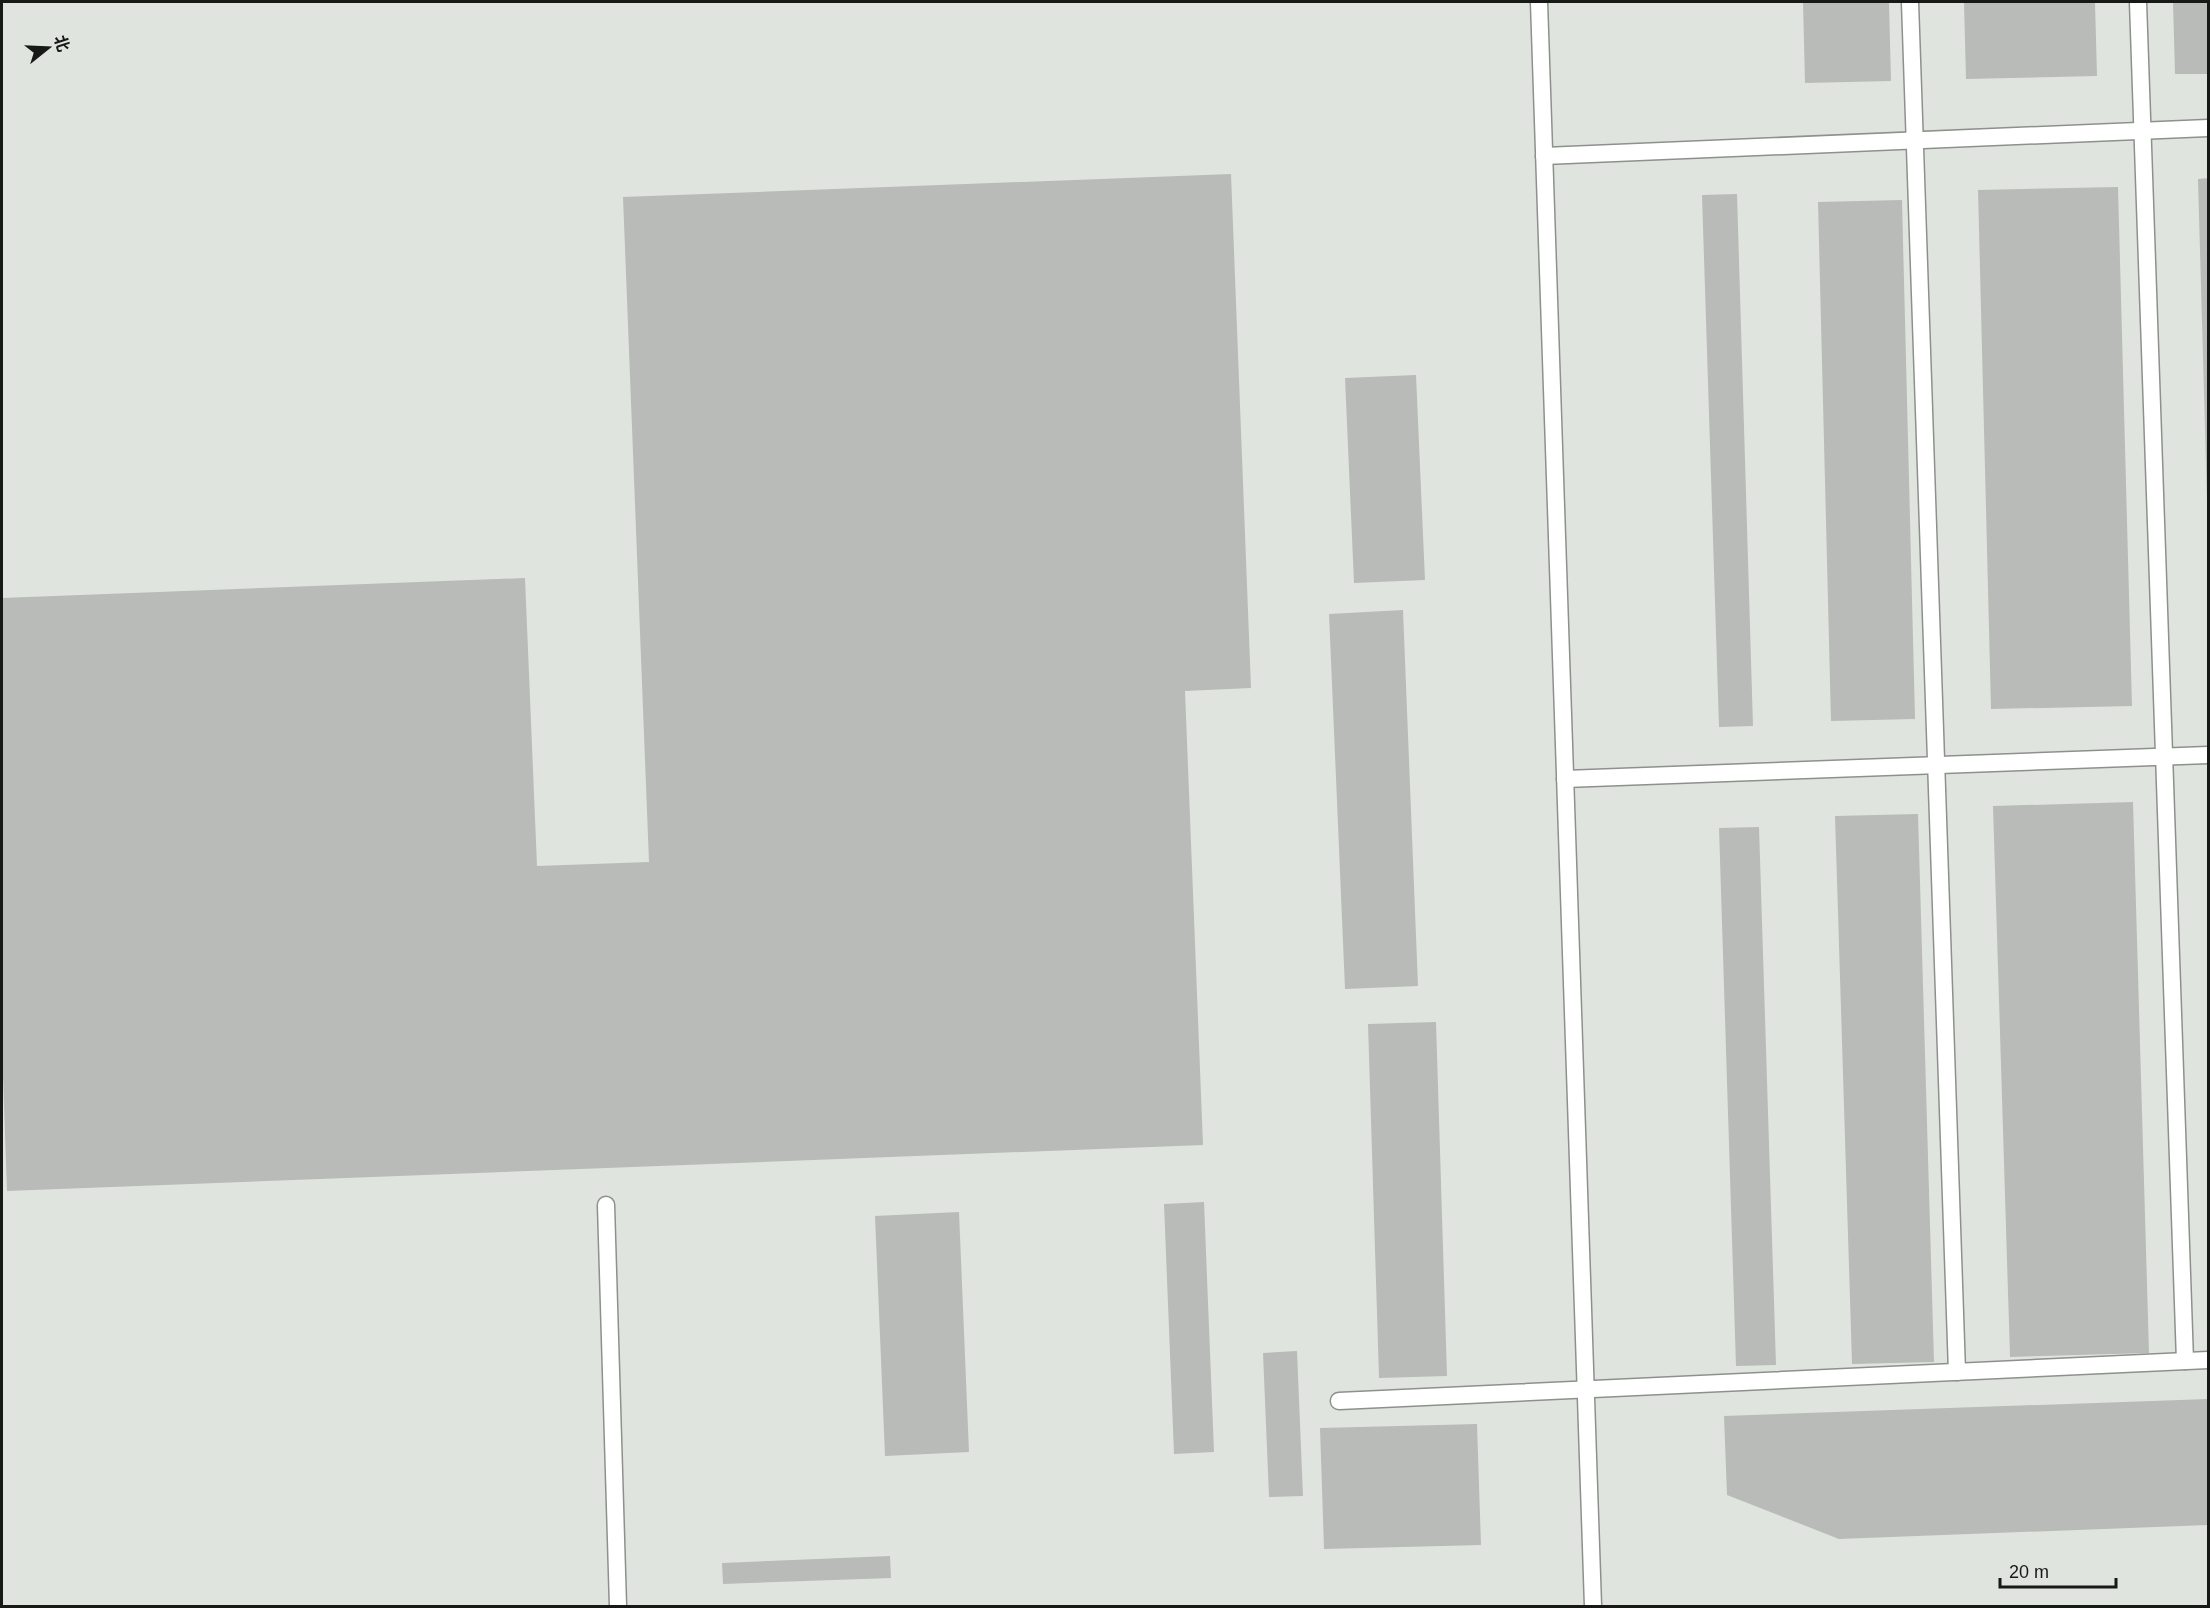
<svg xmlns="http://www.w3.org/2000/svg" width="2210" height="1608" font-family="Helvetica,'Noto Sans SC',sans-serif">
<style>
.building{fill:#b8bbb7}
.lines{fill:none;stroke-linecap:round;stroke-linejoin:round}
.lane-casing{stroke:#8d918c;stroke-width:19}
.lane{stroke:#fff;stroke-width:16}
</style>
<rect width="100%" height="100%" fill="#e0e4df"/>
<g class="building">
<path d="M1803,2h86l2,79 -86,2z"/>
<path d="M1964,2h131l2,74 -131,3z"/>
<path d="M2173,2h35v72h-33z"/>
<path d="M1231,174l20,514 -66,3 18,454 -1196,46 -5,-144v-449l523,-20 12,288 112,-4 -26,-665z"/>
<path d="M2208,178v323h-1l-9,-322z"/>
<path d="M2118,187l14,519 -141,3 -13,-519z"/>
<path d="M1737,194l16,532 -34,1 -17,-532z"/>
<path d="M1902,200l13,519 -84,2 -13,-519z"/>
<path d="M1416,375l9,205 -71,3 -9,-205z"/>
<path d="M1403,610l15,376 -73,3 -16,-375z"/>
<path d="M2133,802l16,551 -139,4 -17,-551z"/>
<path d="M1918,814l16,548 -82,2 -17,-548z"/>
<path d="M1759,827l17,538 -40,1 -17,-538z"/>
<path d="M1436,1022l11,354 -68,2 -11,-354z"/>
<path d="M1204,1202l10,250 -40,2 -10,-250z"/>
<path d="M959,1212l10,240 -84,4 -10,-240z"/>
<path d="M1297,1351l6,145 -34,1 -6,-144z"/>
<path d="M2208,1399v126l-369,14 -112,-44 -3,-79z"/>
<path d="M1477,1424l4,121 -157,4 -4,-121z"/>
<path d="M890,1556l1,22 -168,6 -1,-21z"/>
</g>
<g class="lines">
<g class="lane-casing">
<g id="lane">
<path d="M1539,2l54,1604"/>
<path d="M1910,2l47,1370"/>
<path d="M2138,2l47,1359"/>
<path d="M1544,156l664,-28"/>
<path d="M1565,779l643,-24"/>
<path d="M606,1205l12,401"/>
<path d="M1339,1401l869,-41"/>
</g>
</g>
<use href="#lane" class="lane"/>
</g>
<rect width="2210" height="1608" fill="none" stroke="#171917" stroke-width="6"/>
<g transform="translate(48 48) rotate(72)" stroke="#e0e4df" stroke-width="4.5" paint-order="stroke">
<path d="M0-4.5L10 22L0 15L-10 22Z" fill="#171917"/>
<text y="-9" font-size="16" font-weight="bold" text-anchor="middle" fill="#171917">北</text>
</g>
<path d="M2000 1578v9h116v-9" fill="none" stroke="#171917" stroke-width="3"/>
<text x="2009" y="1578" font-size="18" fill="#171917" stroke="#e0e4df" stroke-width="4.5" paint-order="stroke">20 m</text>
</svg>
